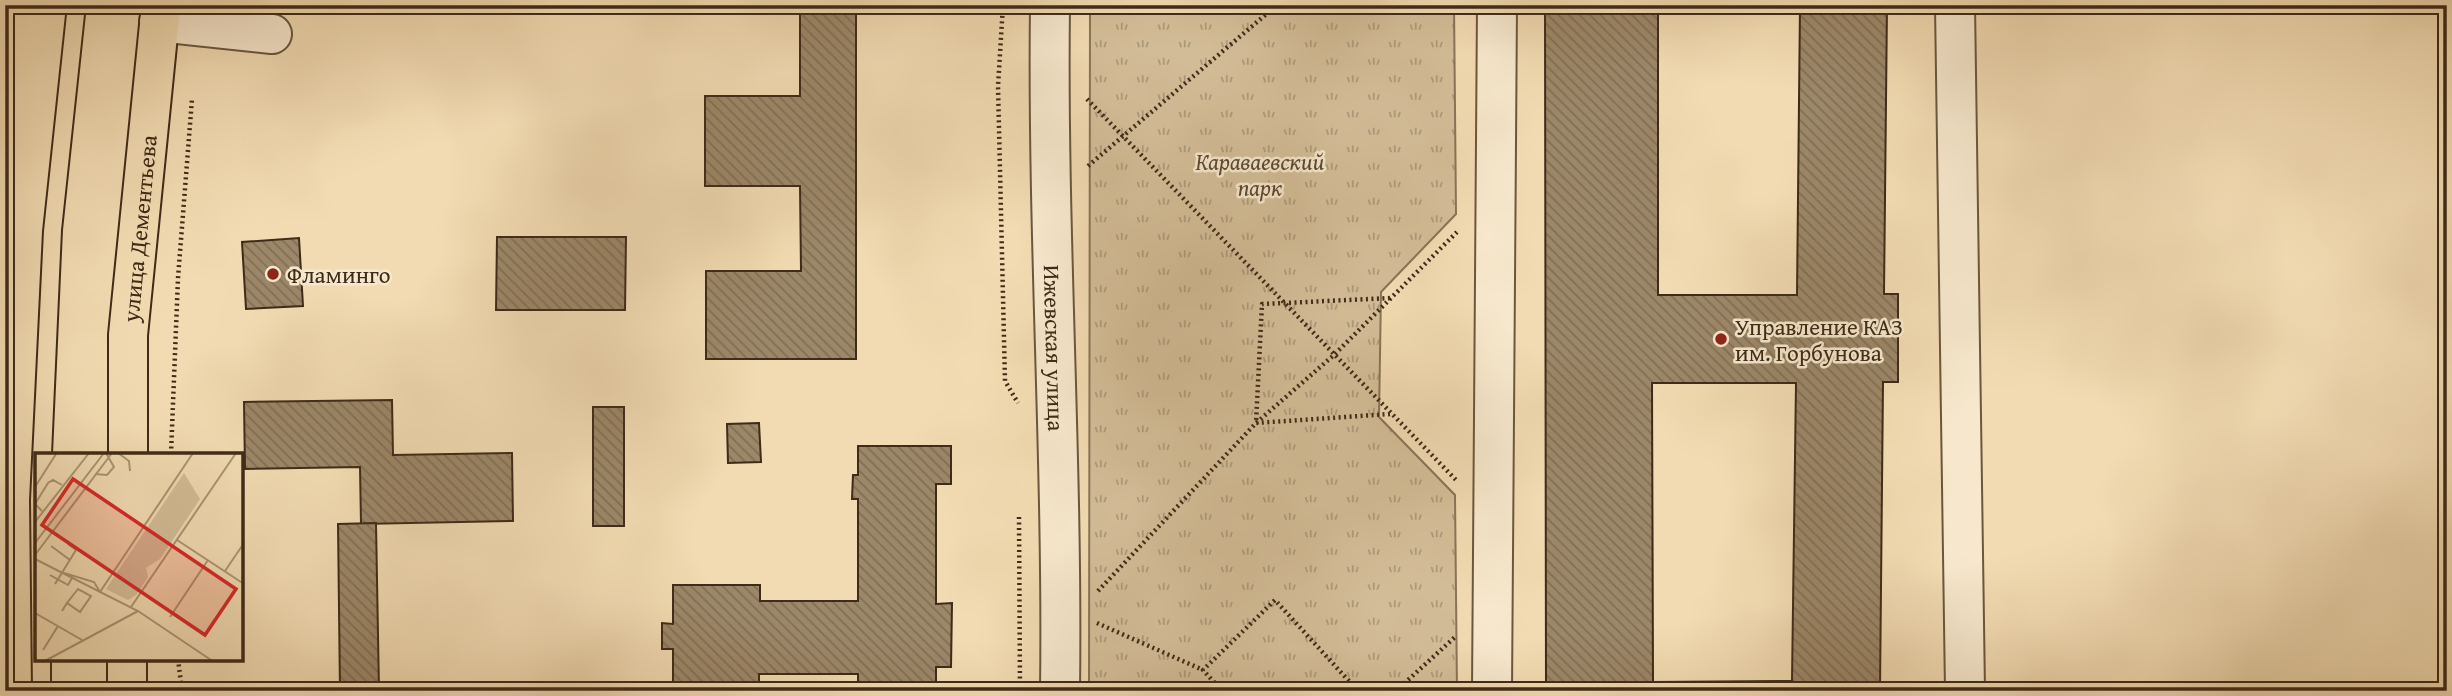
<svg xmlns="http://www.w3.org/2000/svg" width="2452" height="696" font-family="'Gentium Book Plus',serif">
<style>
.park{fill:url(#park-tufts);stroke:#887458;stroke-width:2}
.building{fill:url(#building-back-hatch);stroke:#3e2b18;stroke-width:2;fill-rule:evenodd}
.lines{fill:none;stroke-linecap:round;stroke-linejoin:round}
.minor-casing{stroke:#6b573e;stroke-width:42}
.major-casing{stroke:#3e2b18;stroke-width:42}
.path{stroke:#3e2b18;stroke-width:4.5;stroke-dasharray:2 3.5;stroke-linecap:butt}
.minor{stroke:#f7e8cd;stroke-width:38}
.major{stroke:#f2dbb2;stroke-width:38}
.tram{stroke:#3e2b18;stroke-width:2}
.poi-dot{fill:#8f2418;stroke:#f7e8cd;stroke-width:2.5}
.labels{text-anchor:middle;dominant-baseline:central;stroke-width:5;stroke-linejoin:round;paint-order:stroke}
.park-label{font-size:23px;font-style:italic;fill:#5c4832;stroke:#f7e8cd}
.street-label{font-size:23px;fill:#3e2b18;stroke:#f7e8cd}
.poi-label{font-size:23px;fill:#3e2b18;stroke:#f7e8cd;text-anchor:start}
.inset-road{fill:none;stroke:#aa9574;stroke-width:2}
.view{fill:#d62828;fill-opacity:0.15;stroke:#d62828;stroke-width:3.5}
.inset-edge{fill:none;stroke:#3e2b18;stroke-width:3.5}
</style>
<defs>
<pattern id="park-tufts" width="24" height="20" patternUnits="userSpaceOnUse" patternTransform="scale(1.75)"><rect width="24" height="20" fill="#d3bd98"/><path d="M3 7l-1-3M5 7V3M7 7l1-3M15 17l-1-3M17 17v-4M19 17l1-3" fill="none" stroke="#ad9a7b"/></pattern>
<pattern id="building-back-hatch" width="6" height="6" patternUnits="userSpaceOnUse" patternTransform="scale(1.75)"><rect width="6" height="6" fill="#9c8768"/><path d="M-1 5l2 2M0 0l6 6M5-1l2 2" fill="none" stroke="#816f55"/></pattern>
</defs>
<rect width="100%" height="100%" fill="#f2dbb2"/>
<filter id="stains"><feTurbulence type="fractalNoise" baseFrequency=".00286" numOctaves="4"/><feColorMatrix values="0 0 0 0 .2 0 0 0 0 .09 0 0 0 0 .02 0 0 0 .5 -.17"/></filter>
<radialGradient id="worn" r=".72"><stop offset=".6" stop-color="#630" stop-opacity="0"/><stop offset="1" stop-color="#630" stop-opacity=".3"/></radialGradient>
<path class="park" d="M1090,5h364l2,209 -75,78 -2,125 76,78 2,196h-368z"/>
<g class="building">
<path d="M704,5h152v354h-150v-88h95l-1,-85h-95v-90h95v-85l-96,1z"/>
<path d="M1545,5h113v290h139l3,-290h87l-3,289h14v88h-15l-3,309h-334zM1652,383h144l-4,298 -139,1z"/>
<path d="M497,237h129l-1,73h-129z"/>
<path d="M299,238l4,68 -57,3 -4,-67z"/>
<path d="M392,400l1,55 119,-2 1,68 -152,3 -1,-57 -115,2 -1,-67z"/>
<rect x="593" y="407" width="31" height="119"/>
<path d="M759,423l2,39 -33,1 -1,-39z"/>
<path d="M858,446h93v38h-15v120l16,-1 -1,64h-15v24h-78v-17h-99v16h-86v-41h-11v-26l11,1v-39h87v16h98v-102h-6l1,-24h5z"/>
<path d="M376,523l3,168h-39l-2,-167z"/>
</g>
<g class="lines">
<g class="minor-casing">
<g id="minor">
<path id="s1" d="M1050,5c-3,229 13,457 10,686"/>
<path d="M1955,5l10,686"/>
<path d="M159,22l113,12"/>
<path d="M1492,691l5,-686"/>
</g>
</g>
<g class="major-casing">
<g id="major">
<path id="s2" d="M128,454v-119l33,-330"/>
<path d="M127,691v-32"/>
</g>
</g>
<g class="path">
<path d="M1003,5l-5,81 7,295 13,22"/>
<path d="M1087,99l371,383"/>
<path d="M1088,166l189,-161"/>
<path d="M1390,414l-134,9 6,-119 129,-6"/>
<path d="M171,454l7,-176 14,-179"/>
<path d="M1019,517l1,173"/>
<path d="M1098,591l158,-168 78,-68 124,-124"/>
<path d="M1097,623l106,47"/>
<path d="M178,659l4,32"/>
<path d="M1222,691l-19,-21 72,-70 83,91"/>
<path d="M1396,691l59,-54"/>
</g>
<use href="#minor" class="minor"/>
<use href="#major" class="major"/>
<g class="tram">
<path d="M52,454l10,-224 24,-225"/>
<path d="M51,659v32"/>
<path d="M32,691l-2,-191 13,-269 24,-226"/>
</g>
</g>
<g class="poi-dot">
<circle cx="273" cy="274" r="7"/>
<circle cx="1721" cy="339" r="7"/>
</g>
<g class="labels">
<g class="park-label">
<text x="1260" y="161">Караваевский<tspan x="1260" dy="26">парк</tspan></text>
</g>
<g class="street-label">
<text stroke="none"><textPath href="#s2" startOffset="226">улица Дементьева</textPath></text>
<text stroke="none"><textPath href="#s1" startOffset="343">Ижевская улица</textPath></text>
</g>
<g class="poi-label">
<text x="287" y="274">Фламинго</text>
<text x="1735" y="326">Управление КАЗ<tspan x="1735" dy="26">им. Горбунова</tspan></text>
</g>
</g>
<g transform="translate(35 453)">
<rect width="208" height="208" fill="#f2dbb2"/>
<path d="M149,20l16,26 -40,60 -14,9 2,9 -12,18 -8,5 -22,-11z" fill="#d3bd98"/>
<path class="inset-road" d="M83,0l11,8 1,10M60,21l12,1 7,-8 -8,-14M0,34l21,-33M7,58l-7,-7 13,-21 5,-3 9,5M0,69l54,-69M142,87l67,44M0,90l69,-90M16,93l19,14M0,102l77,-102M0,106l103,52 76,51M190,118l19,-28M29,120l30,9 6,10 93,-139M15,122l18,10 4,-7M20,131l21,-34 -8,-6M96,154l105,-154M27,158l5,-8 13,9 11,-16 -13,-7 -11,14M0,160l47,27M135,164l38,-57M8,197l15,-24M8,209l95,-51"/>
<path class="view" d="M38,26l163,110 -31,46 -163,-110z"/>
<rect width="208" height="208" class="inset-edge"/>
</g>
<rect width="2452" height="696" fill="none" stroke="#f2dbb2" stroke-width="28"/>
<rect x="7" y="7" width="2438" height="682" fill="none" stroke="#3e2b18" stroke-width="3.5"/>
<rect x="14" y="14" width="2424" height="668" fill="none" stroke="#3e2b18" stroke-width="2"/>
<rect width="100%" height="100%" filter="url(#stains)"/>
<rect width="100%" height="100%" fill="url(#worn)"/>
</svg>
